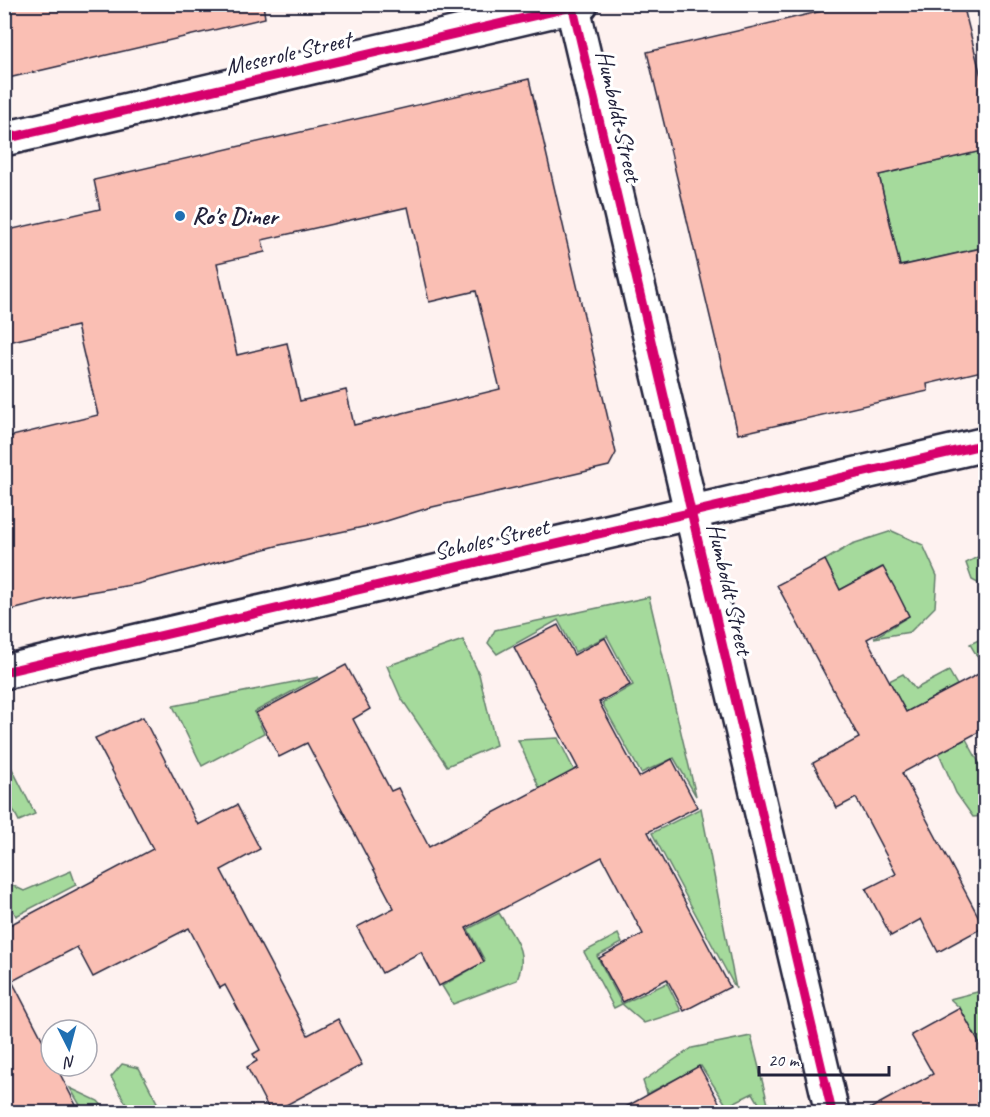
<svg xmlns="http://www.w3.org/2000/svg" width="990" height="1117" font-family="Caveat,sans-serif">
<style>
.green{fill:#a5da9c;stroke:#647e6c;stroke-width:1.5}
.building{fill:#fabfb4;stroke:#22223b;stroke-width:1.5;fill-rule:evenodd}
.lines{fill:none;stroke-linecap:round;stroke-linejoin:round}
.minor-casing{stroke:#22223b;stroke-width:38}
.minor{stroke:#fff;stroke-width:33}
.cycleway-casing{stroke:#fff;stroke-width:13}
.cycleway{stroke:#d6006c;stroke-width:9}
.poi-dot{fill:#1f6fb2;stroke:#fff;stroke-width:2}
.labels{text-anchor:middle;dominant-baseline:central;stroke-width:6;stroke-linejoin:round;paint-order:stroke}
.street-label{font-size:24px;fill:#22223b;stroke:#fff}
.poi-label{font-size:24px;font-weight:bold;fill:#22223b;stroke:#fff;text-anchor:start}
</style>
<rect width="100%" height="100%" fill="#fef2f0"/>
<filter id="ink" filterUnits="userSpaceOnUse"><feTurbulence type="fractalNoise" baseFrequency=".0167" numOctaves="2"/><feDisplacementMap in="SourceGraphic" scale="12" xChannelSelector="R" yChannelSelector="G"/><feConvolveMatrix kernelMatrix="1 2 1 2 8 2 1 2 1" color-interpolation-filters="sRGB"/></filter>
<g filter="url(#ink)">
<g class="green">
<path d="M985,150v97l-85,19 -21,-91z"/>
<path d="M892,531l31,14 14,31 -2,31 -25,25 -36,6 35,-22 -27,-49 -42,23 -15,-30 27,-16z"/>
<path d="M985,553l1,34h-1l-13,-7 -6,-17z"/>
<path d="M649,597l47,199 -22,-38 -33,15 -39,-70 31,-18 -26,-49 -32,16 -17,-32 -61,34 -9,-11 7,-13z"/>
<path d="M985,637v33l-15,-26z"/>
<path d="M463,640l16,34 17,71 -49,21 -46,-68 -14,-32z"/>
<path d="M949,671l8,14 -51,27 -17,-31 14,-7 12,15z"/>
<path d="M319,677l-65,35 10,21 -62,33 -29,-60z"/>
<path d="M558,738l26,52 -29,33 -37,-83z"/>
<path d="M966,739l17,31 2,-1v47l-12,1 -17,-24 -17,-40z"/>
<path d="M4,753l31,61 -16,7 -14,-27z"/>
<path d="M701,808l35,181 -84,-156z"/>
<path d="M71,871l5,14 -60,31 -11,-22v-12l19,9z"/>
<path d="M499,913c15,25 30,38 18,67l-64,24 -11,-18 43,-25 -17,-32z"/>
<path d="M618,934l4,9 -25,13 25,48 45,-21 14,28 -37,12 -22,-19 -8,4 -30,-56z"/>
<path d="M985,990v55l-4,3 -21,-40 -10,-9z"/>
<path d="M751,1036l19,76h-6l-11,-19 -26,13 -26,-40 -54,28 -4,-13 49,-33z"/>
<path d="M122,1064l17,4 23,44h-31l-20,-35z"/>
<path d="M70,1088l28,13 10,11h-24z"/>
</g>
<g class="building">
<path d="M4,4h259l2,14 -261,61z"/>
<path d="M852,4h111l23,92v54l-107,25 21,91 86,-19v123l-59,14 1,7 -190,43 -91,-382z"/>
<path d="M529,79l87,374 -7,13 -181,42 -51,16 -97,21 -143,39 -71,12 -62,16v-174l94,-23 -21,-89 -73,17v-112l96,-22 -6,-29zM408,207l21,95 47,-11 24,98 -146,36 -8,-35 -46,11 -13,-58 -50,12 -20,-92 48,-11 -3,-12z"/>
<path d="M825,560l15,30 43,-23 14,25 12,24 -42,23 39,73 80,-42v58l-84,45 82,154 -46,25 -17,-33 -30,17 -25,-47 30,-15 -40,-76 -19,10 -24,-45 46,-25 -82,-153z"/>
<path d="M558,625l16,30 31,-17 25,47 -31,17 40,75 33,-18 25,48 -49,25 82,155 -46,24 -17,-32 -44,23 -24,-44 44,-24 -41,-77 -136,71 18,34 -45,24 -18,-34 -39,21 -25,-46 37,-19 -87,-165 -28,14 -23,-44 90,-48 24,44 -17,10 38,72 7,-3 31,59 149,-79 -64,-121z"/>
<path d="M143,717l55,108 39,-20 23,44 -39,21 87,165 30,-16 24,46 -91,48 -24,-46 10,-6 -4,-7 7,-4 -35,-65 -5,3 -31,-60 -96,49 -16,-30 -65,34 39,75v10h5l24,47h-76v-185l149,-79 -58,-111z"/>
<path d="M960,1008l26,48v57h-124l71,-39 -22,-39z"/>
<path d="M699,1066l26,47h-110z"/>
</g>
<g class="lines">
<g class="minor-casing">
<g id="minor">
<path d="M572,4l260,1108"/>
<path d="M4,139l577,-135"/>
<path d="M4,672l982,-228"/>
</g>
</g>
<use href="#minor" class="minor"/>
<g class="cycleway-casing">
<g id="cycleway">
<path d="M572,4l260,1108"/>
<path d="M4,139l576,-134"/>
<path d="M4,672l982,-228"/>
</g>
</g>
<use href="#cycleway" class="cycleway"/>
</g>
</g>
<circle class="poi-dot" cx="180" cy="216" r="6"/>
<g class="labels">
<g class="street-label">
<text transform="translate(288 53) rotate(-13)">Meserole Street</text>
<text transform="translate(619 116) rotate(77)">Humboldt Street</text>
<text transform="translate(491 539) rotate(-13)">Scholes Street</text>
<text transform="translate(730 589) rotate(77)">Humboldt Street</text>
</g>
<g class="poi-label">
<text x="192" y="216">Ro's Diner</text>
</g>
</g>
<rect width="990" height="1117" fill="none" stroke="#fff" stroke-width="24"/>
<rect x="12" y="12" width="966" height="1093" fill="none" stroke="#22223b" stroke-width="2" filter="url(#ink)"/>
<g transform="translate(69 1048) rotate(174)"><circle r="28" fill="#ffffff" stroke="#a7a7b1" stroke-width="1.5"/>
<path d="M0-4.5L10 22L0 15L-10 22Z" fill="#1f6fb2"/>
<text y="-9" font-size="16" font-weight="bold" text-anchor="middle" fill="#22223b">N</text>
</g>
<path d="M759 1066v9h130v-9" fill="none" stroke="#22223b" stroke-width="3"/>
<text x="768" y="1066" font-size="18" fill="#22223b" stroke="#ffffff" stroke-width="4.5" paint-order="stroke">20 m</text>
</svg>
